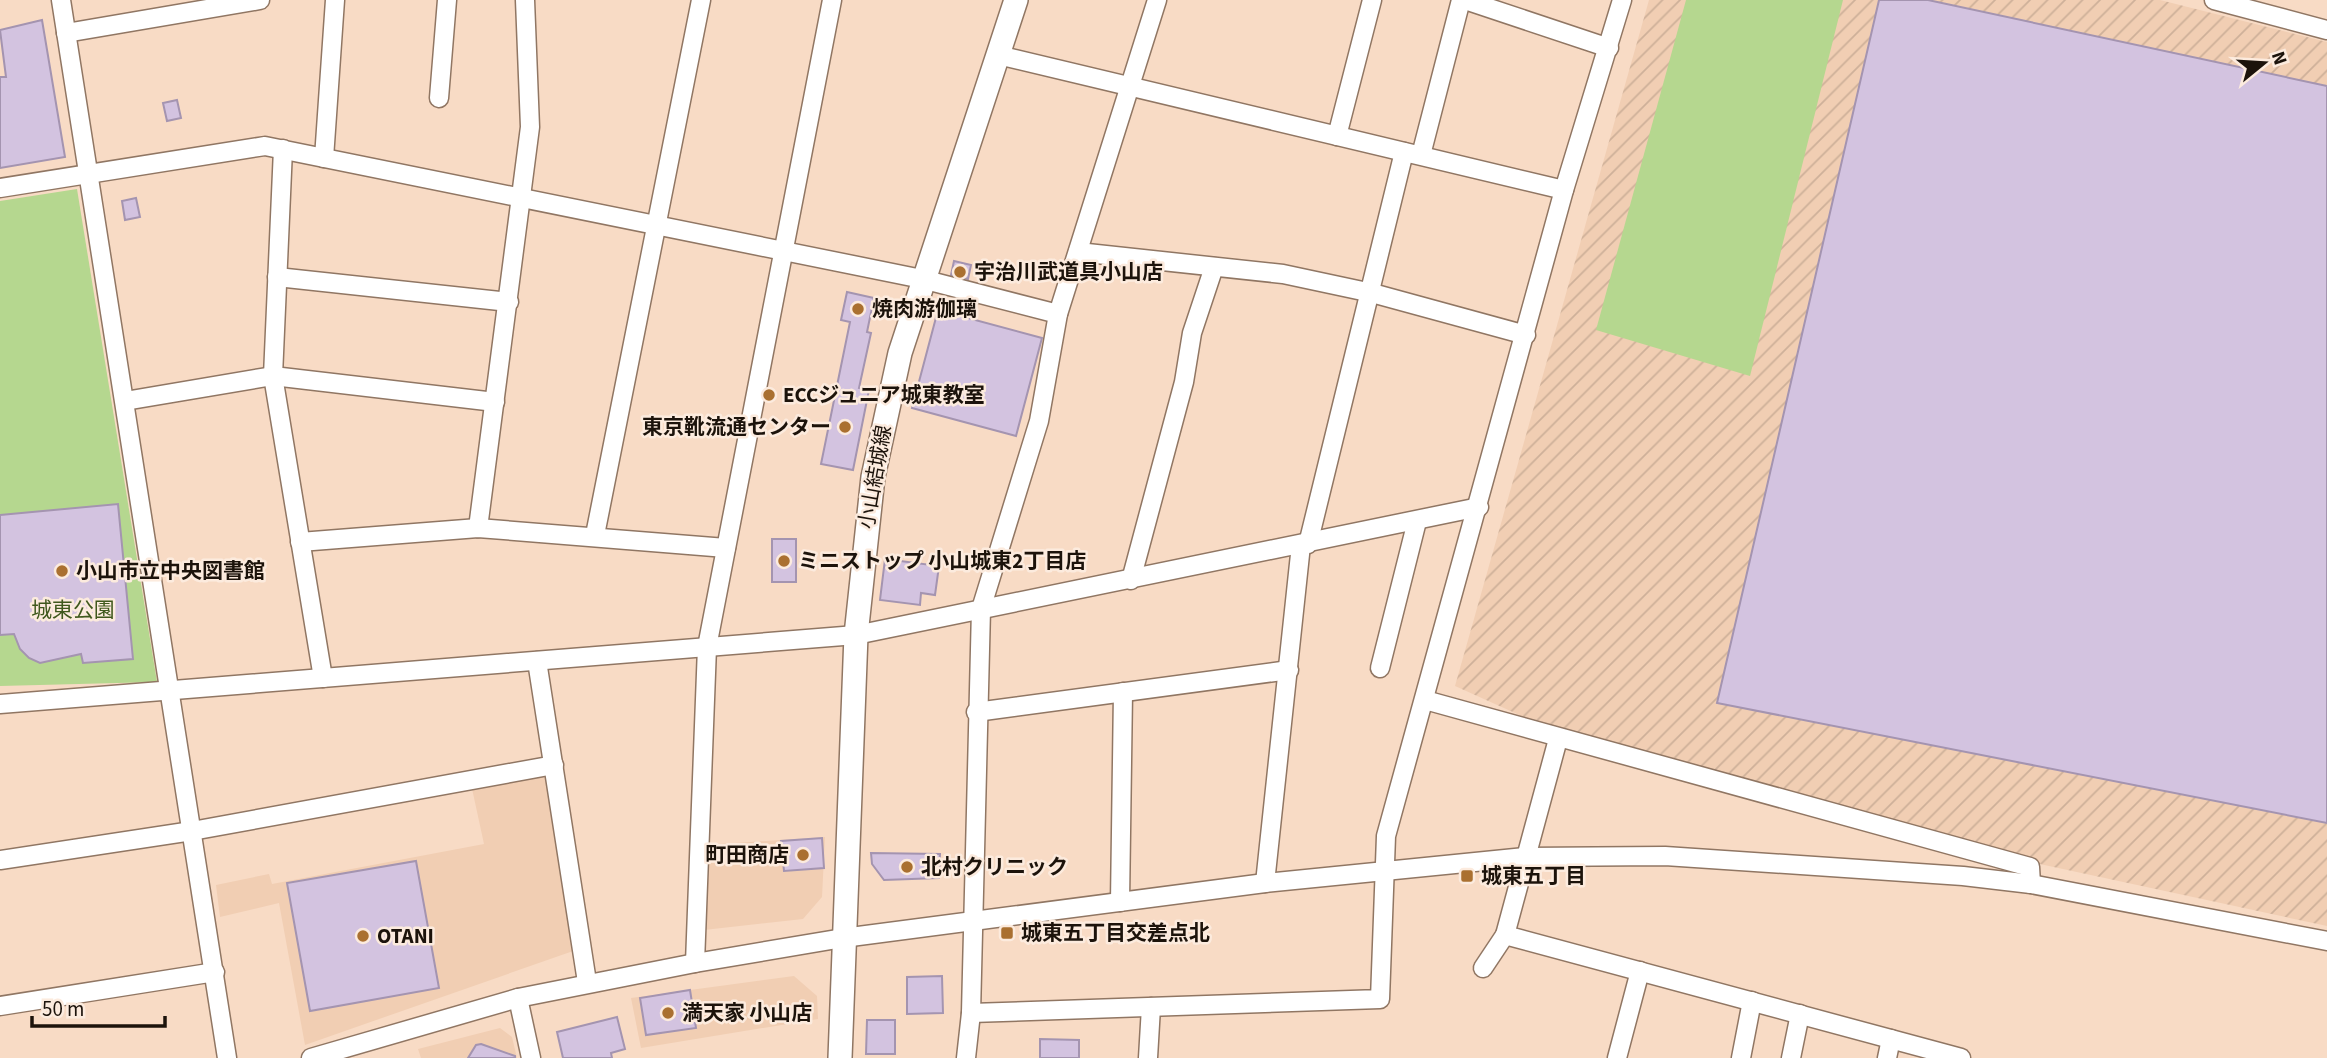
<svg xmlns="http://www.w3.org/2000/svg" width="2327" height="1058" font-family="'Source Sans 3','Noto Sans JP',sans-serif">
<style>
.built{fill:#f1ceb3}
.industrial{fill:url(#industrial-furrows)}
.green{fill:#b5d78f}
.building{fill:#d3c3e0;stroke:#a494b0;stroke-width:2}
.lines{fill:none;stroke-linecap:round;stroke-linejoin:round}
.minor-casing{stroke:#907663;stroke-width:21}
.major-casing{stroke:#907663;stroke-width:26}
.minor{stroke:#fff;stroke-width:18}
.major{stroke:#fff;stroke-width:23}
.poi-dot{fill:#aa7030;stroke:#fcebde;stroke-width:2.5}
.labels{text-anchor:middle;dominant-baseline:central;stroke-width:5;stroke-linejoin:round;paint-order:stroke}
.poi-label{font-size:21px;font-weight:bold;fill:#1c130b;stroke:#fcebde;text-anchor:start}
.street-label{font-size:21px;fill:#1c130b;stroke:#fcebde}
.park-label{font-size:21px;fill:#3f581d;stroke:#fcebde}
</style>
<defs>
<pattern id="industrial-furrows" width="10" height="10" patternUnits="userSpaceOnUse" patternTransform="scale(1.75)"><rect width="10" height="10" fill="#f1ceb3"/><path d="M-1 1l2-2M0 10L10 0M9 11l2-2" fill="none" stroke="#ceb099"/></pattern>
</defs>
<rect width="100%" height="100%" fill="#f8dbc5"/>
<g class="built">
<path d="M537,773l10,7 29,170 -271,95 -26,-142 -59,14 -4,-32 53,-11 3,10 212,-40 -13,-60z"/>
<path d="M825,837l-3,60 -19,22 -99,11 2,-85z"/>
<path d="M794,976l23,20 1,23 -177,29 -10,-50z"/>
<path d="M500,1028l12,9 5,21h-96l-3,-9z"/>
</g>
<path class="industrial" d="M1649,0h511l167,42v884l-292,-63 -465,-125 -115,-52z"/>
<g class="green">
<path d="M1686,0h157l-93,376 -154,-46z"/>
<path d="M77,189l80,493 -157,4v-485z"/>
</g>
<g class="building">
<path d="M1879,0h49l399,86v737l-610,-120z"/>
<path d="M42,20l23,137 -65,11v-91h6l-6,-47z"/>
<path d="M177,100l4,18 -14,3 -4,-18z"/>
<path d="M136,198l4,19 -15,3 -3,-19z"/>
<path d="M954,261l17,4 -3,14 -17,-4z"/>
<path d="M847,292l27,6 -7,34 4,1 -12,55 10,2 -16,80 -32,-6 29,-142 -9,-2z"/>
<path d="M938,310l104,28 -26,98 -104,-28z"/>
<path d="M118,504l15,155 -50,4 -2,-9 -41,9 -11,-5 -9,-9 -6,-15 -14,1v-120z"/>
<rect x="772" y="539" width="24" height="43"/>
<path d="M885,559l54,7 -4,29 -14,-2 -1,12 -40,-5z"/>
<path d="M822,838l2,30 -40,3 -3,-30z"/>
<path d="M871,853l69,1 -1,24 -55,2 -12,-16z"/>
<path d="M416,861l23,127 -129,23 -23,-128z"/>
<path d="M942,976l1,37 -36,1v-37z"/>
<path d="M690,990l6,38 -50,7 -6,-37z"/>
<path d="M617,1017l8,32 -14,4 1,5h-49l-6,-26z"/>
<path d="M867,1020h28v34h-29z"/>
<path d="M1040,1039l39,1v18h-39z"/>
<path d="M481,1044l34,12v2h-47l8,-13z"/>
</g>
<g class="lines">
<g class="minor-casing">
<g id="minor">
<path d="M61,0l166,1058"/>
<path d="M1465,0l144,48"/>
<path d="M2214,0l113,30"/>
<path d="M66,33l194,-33"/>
<path d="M998,55l566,135"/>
<path d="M439,98l8,-98"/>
<path d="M1337,136l35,-136"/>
<path d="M283,149l-10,227 50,302"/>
<path d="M1421,155l40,-155"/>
<path d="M324,158l11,-158"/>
<path d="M0,188l265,-42 657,133 136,35"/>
<path d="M1078,252l205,22 89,19 154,42"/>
<path d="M277,277l232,25"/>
<path d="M125,401l148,-25 222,26"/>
<path d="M478,528l52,-401 -5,-127"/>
<path d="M595,535l106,-535"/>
<path d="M300,542l178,-14 248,20"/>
<path d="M1308,544l96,-392"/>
<path d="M1131,580l53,-198 8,-49 22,-66"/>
<path d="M537,661l50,321"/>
<path d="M1380,668l37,-147"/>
<path d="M1425,700l605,167 1,17"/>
<path d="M0,704l856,-69 623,-128"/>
<path d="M976,712l313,-42"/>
<path d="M1558,739l-53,196 456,123"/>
<path d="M0,860l192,-29 362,-66"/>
<path d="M1265,883l36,-338"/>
<path d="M1120,902l3,-210"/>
<path d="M695,963l12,-316 125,-647"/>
<path d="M1483,968l22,-33"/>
<path d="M518,998l13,60"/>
<path d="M0,1006l215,-34"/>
<path d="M971,1013l409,-14 6,-163 178,-646 58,-190"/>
<path d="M311,1058l207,-60 177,-35 148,-25 422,-55 260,-26 140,-1 298,20 68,8 296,57"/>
<path d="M966,1058l5,-45 10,-404 58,-188 19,-107 99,-314"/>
<path d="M1148,1058l3,-51"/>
<path d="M1617,1058l23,-87"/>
<path d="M1741,1058l11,-57"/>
<path d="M1791,1058l9,-44"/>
<path d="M1887,1058l4,-19"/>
</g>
</g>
<g class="major-casing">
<path id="major" d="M840,1058l16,-423 17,-158 27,-124 116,-353"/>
</g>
<use href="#minor" class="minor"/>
<use href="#major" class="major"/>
</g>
<g class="poi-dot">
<circle cx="960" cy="272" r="7"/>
<circle cx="858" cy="309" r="7"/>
<circle cx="769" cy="395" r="7"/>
<circle cx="845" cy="427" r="7"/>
<circle cx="784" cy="561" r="7"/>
<circle cx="62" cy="571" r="7"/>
<circle cx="803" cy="855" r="7"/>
<circle cx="907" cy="867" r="7"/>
<rect x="1460" y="869" width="14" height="14" rx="3.5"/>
<rect x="1000" y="926" width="14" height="14" rx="3.5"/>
<circle cx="363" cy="936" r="7"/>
<circle cx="668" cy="1013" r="7"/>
</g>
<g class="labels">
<g class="poi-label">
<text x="974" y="272">宇治川武道具小山店</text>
<text x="872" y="309">焼肉游伽璃</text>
<text x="783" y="395">ECCジュニア城東教室</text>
<text x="831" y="427" text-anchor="end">東京靴流通センター</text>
<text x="798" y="561">ミニストップ 小山城東2丁目店</text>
<text x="76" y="571">小山市立中央図書館</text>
<text x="789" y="855" text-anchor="end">町田商店</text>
<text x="921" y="867">北村クリニック</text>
<text x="1481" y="876">城東五丁目</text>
<text x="1021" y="933">城東五丁目交差点北</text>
<text x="377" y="936">OTANI</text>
<text x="682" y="1013">満天家 小山店</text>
</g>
<g class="street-label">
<text transform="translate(875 477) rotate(-80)">小山結城線</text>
</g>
<g class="park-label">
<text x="73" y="610">城東公園</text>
</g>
</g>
<g transform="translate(2264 63) rotate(72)" stroke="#fcebde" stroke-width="5" paint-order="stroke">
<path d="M0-5L12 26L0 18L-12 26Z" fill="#1c130b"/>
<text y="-10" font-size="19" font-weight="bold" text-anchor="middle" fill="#1c130b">N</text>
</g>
<path d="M32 1016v10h133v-10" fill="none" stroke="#1c130b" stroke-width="3.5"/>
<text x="42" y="1016" font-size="21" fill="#1c130b" stroke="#fcebde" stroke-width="5" paint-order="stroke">50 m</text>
</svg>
